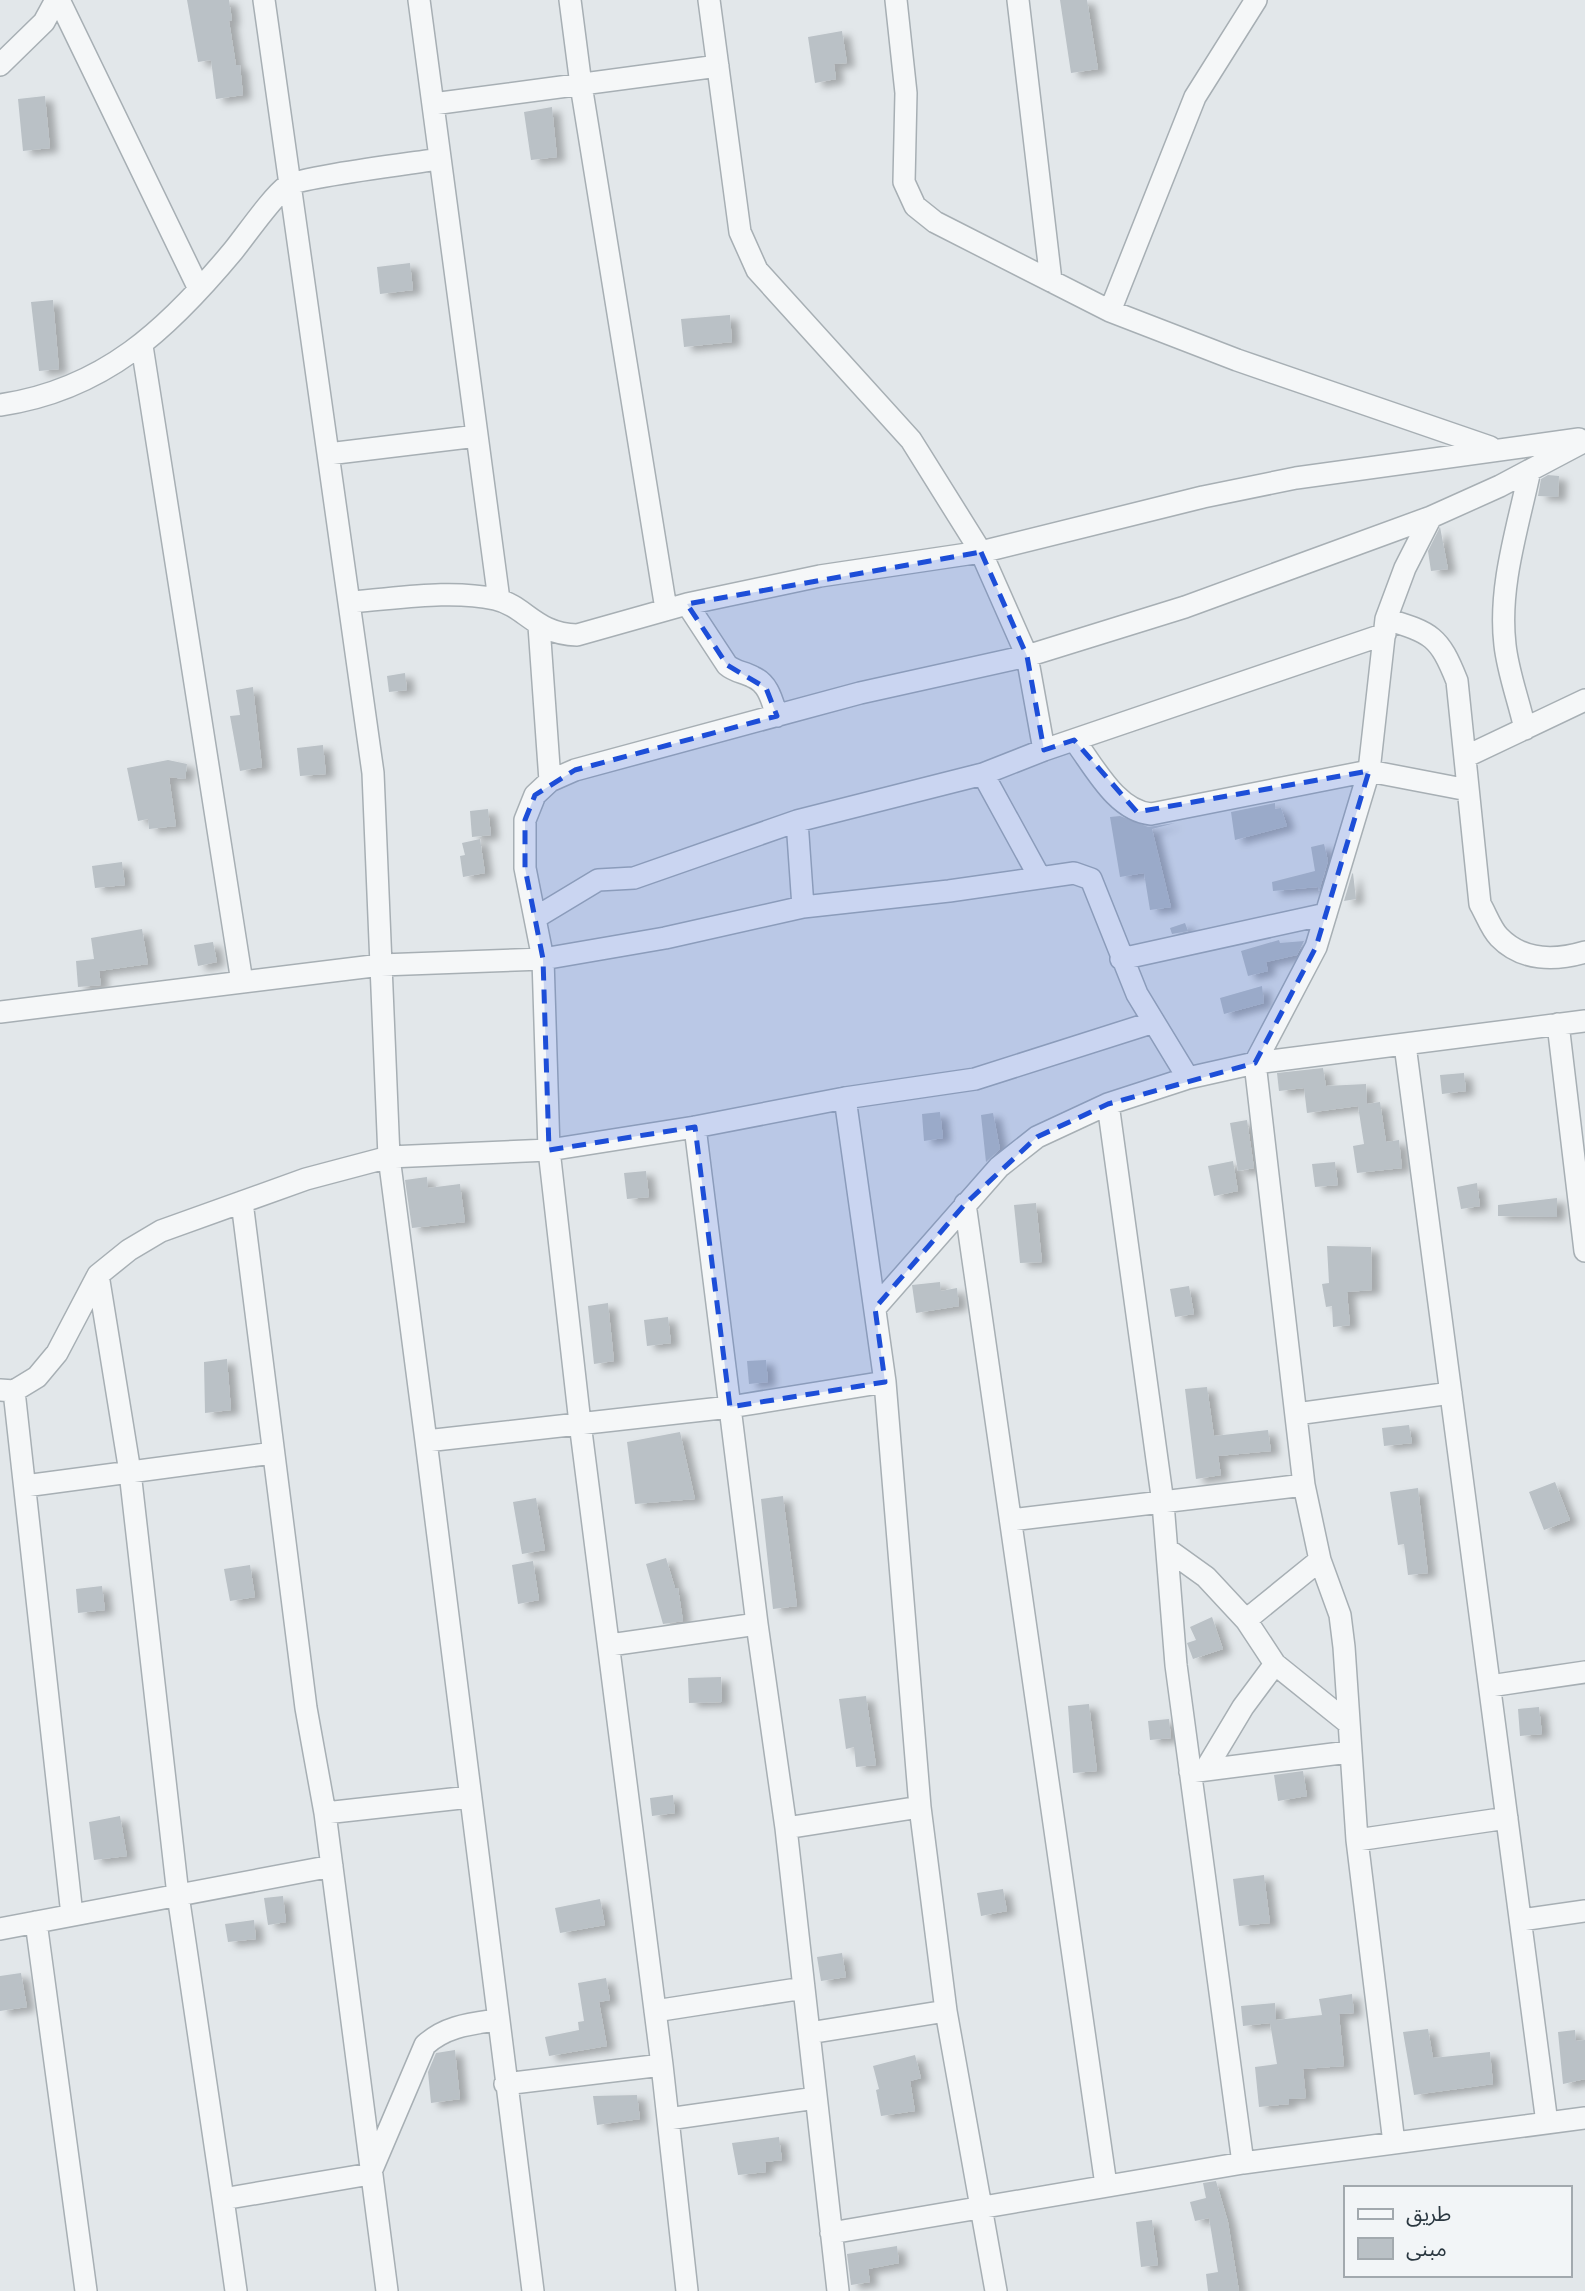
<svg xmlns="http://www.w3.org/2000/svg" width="1585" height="2291" font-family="'Fira Sans Condensed','Noto Sans Arabic',sans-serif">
  <defs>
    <filter id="shadow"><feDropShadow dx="8" dy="4.5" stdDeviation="3.5" flood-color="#0004"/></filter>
  </defs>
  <rect width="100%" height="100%" fill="#e2e7ea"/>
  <path fill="#bac1c6" filter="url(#shadow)" d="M 187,0 L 229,0 L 232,20 L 229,21 L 236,65 L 240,65 L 243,95 L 216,99 L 211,60 L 198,62 Z
    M 1060,0 L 1087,0 L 1098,69 L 1071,73 Z
    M 842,31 L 847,63 L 834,64 L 836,79 L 815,83 L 808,37 Z
    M 45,96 L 50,148 L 23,151 L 18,99 Z
    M 552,107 L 557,157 L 531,160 L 524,112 Z
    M 410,263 L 413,290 L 380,294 L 377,267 Z
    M 53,300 L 59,369 L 39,371 L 31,302 Z
    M 730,315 L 732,342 L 684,347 L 681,319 Z
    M 1548,475 L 1559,476 L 1558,497 L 1538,496 L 1541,479 Z
    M 1440,527 L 1448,569 L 1431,571 L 1428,551 Z
    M 405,673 L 407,690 L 389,692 L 387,676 Z
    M 253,687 L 262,767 L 240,771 L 230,716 L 240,715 L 236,690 Z
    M 323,745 L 326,774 L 300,776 L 297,748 Z
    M 168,760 L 187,764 L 185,779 L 169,777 L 176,826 L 149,829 L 148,819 L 138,821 L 127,768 Z
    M 1275,803 L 1275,809 L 1281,808 L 1287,826 L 1235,840 L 1231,812 Z
    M 488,809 L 491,835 L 472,837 L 470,811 Z
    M 1120,816 L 1148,827 L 1175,823 L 1152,829 L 1171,907 L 1150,910 L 1144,873 L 1120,877 L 1110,817 Z
    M 480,839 L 485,873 L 463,877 L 460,856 L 465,855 L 462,843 Z
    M 1324,844 L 1328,861 L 1319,891 L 1318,887 L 1273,891 L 1272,882 L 1315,871 L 1311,847 Z
    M 122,862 L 125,885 L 95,888 L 92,866 Z
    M 1353,873 L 1356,899 L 1344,901 L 1352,874 Z
    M 1185,923 L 1188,931 L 1172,934 L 1170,928 Z
    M 142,929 L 148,964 L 99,971 L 101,985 L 78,987 L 76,961 L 94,959 L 91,938 Z
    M 1279,940 L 1280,943 L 1304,941 L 1297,955 L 1266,962 L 1268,971 L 1248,976 L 1241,951 Z
    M 213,942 L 217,962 L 198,966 L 194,945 Z
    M 1262,986 L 1264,1003 L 1224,1014 L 1220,998 Z
    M 1323,1068 L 1326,1086 L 1366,1084 L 1367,1104 L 1380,1102 L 1386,1142 L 1399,1140 L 1402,1168 L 1357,1173 L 1353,1146 L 1364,1144 L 1358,1106 L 1307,1113 L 1304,1088 L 1279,1091 L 1277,1073 Z
    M 1464,1073 L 1466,1091 L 1442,1094 L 1440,1075 Z
    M 940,1112 L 943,1138 L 924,1141 L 922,1114 Z
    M 993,1113 L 1000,1149 L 986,1162 L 981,1115 Z
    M 1247,1120 L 1254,1168 L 1238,1171 L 1230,1123 Z
    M 1233,1161 L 1238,1191 L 1214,1196 L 1208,1166 Z
    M 1335,1162 L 1338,1185 L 1315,1187 L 1312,1164 Z
    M 646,1171 L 649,1197 L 627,1199 L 624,1173 Z
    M 427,1177 L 428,1188 L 460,1184 L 465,1222 L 412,1228 L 405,1180 Z
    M 1477,1183 L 1480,1206 L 1461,1209 L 1457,1187 Z
    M 1557,1198 L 1557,1217 L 1498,1216 L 1498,1205 Z
    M 1036,1203 L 1042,1262 L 1020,1263 L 1014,1205 Z
    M 1327,1246 L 1371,1247 L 1372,1290 L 1347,1292 L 1350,1325 L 1333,1327 L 1332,1306 L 1326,1307 L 1322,1284 L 1329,1283 Z
    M 940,1282 L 941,1291 L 957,1288 L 959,1306 L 916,1313 L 912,1285 Z
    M 1189,1286 L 1194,1314 L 1175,1317 L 1170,1289 Z
    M 608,1303 L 614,1361 L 594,1364 L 588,1306 Z
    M 668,1317 L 671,1343 L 647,1346 L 644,1320 Z
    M 227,1359 L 231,1410 L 205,1413 L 204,1362 Z
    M 766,1360 L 768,1382 L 749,1384 L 747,1361 Z
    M 1207,1387 L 1214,1436 L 1268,1430 L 1271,1451 L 1218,1456 L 1221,1475 L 1196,1479 L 1185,1389 Z
    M 1409,1425 L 1412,1443 L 1384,1446 L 1382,1428 Z
    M 680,1432 L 695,1499 L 635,1504 L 627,1442 Z
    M 1555,1482 L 1570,1520 L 1544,1530 L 1529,1492 Z
    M 1418,1488 L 1428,1573 L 1408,1575 L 1404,1544 L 1398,1545 L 1390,1492 Z
    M 783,1496 L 797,1606 L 773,1609 L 761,1499 Z
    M 536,1498 L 545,1550 L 522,1554 L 513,1502 Z
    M 666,1558 L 675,1588 L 678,1588 L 683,1621 L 663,1624 L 646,1564 Z
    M 533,1561 L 539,1600 L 518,1604 L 512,1565 Z
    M 250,1565 L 255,1597 L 230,1601 L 224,1569 Z
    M 102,1586 L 105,1610 L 78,1613 L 76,1589 Z
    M 1212,1617 L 1223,1649 L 1193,1659 L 1187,1643 L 1196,1640 L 1190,1627 Z
    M 721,1677 L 722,1702 L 689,1703 L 688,1678 Z
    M 866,1696 L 876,1765 L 856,1767 L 854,1747 L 846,1749 L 839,1699 Z
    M 1089,1704 L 1097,1771 L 1073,1773 L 1068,1706 Z
    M 1539,1707 L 1542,1734 L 1520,1736 L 1518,1709 Z
    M 1169,1719 L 1171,1738 L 1150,1740 L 1148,1721 Z
    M 1303,1771 L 1307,1796 L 1278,1801 L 1274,1775 Z
    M 673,1795 L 675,1813 L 652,1816 L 650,1798 Z
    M 120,1816 L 127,1856 L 94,1860 L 89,1822 Z
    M 1264,1875 L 1270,1923 L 1239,1926 L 1233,1879 Z
    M 1003,1889 L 1007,1911 L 981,1916 L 977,1893 Z
    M 283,1896 L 286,1922 L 268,1925 L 264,1898 Z
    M 600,1899 L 605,1925 L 560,1933 L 555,1908 Z
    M 254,1920 L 256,1939 L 228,1942 L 225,1924 Z
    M 842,1953 L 846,1977 L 821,1981 L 817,1957 Z
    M 21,1973 L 27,2007 L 0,2011 L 0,1976 Z
    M 606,1978 L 610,2000 L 599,2002 L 607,2046 L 549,2056 L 545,2037 L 579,2030 L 578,2022 L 584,2021 L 578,1983 Z
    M 1352,1994 L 1354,2013 L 1339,2014 L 1344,2066 L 1303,2069 L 1306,2098 L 1289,2099 L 1289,2104 L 1259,2107 L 1255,2067 L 1277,2064 L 1270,2023 L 1243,2026 L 1241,2006 L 1275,2003 L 1276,2020 L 1322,2015 L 1319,1999 Z
    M 1428,2029 L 1433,2058 L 1490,2052 L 1493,2084 L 1414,2095 L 1403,2032 Z
    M 1575,2030 L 1576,2041 L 1585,2040 L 1585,2079 L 1563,2084 L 1558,2032 Z
    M 455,2050 L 460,2099 L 431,2103 L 428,2072 L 436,2053 Z
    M 915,2055 L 921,2078 L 910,2081 L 915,2111 L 881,2116 L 876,2090 L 879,2089 L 873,2066 Z
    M 637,2095 L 640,2119 L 597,2125 L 593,2096 Z
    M 779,2137 L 782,2160 L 765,2162 L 766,2172 L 738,2175 L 732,2143 Z
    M 1216,2181 L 1228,2222 L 1239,2291 L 1208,2291 L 1206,2274 L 1218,2272 L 1209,2218 L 1195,2221 L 1190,2202 L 1206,2198 L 1203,2183 Z
    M 1152,2220 L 1158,2265 L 1141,2267 L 1136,2222 Z
    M 897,2246 L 899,2263 L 868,2269 L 870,2282 L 851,2285 L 847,2254 Z"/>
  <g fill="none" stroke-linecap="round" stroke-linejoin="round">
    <defs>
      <path id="street" d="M 59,0 L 199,289
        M 264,0 L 373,773 L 389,1157 L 426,1441 L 730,1407 L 885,1382
        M 419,0 L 499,600
        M 570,0 L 581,85 L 666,609
        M 709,0 L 740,232 L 757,270 L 911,440 L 981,552 L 1027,656 L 1044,750
        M 896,0 L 906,93 L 904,182 L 915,206 L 935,222 L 1110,311 L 1237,360 L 1490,447
        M 1018,0 L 1051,281
        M 0,65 L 44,22 L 56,0
        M 433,104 L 718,66
        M 1110,311 L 1195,97 L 1256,0
        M 142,346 L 242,982
        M 0,405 C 104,390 168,329 233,251 C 246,235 272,197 287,186 C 299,177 415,163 439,159
        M 328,454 L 477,436
        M 349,602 C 396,599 449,589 495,599 C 526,606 535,634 577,635 L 687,604 L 820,576 L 981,552 L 1203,497 L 1296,478 L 1579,439
        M 687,604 L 727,665 C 735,672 744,672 753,677 C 769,684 772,701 777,716
        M 1386,619 C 1432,633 1439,636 1457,681 L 1480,904 C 1486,914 1491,929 1499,937 C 1522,961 1555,961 1585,952
        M 539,626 L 550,781
        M 1525,729 C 1519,701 1508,673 1505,645 C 1498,587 1518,527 1530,470
        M 1074,740 C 1094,766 1116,811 1151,814 L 1369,771 L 1468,790
        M 1465,757 L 1585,700
        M 983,774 L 1040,878
        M 797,821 L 803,907
        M 535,918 L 598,880 L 634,878 L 797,821 L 983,774 L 1044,750 L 1385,634
        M 1121,959 L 1326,914
        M 0,1012 L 381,965 L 543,959 L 665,938 L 803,907 L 949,891 L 1074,873 L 1091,879 L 1137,994 L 1188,1078
        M 1558,1024 L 1585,1251
        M 1405,1045 L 1547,2123
        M 845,1098 L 885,1382 L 920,1807 L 946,2011 L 996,2291
        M 1108,1104 L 1163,1503 L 1176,1665 L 1243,2163
        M 695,1127 L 757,1624 L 786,1828 L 838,2291
        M 242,1202 L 306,1708 L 325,1813 L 387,2291
        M 965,1204 L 1106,2185
        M 98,1275 L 130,1472 L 178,1895 L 223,2199
        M 875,1308 L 999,1167 L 1037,1137 L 1108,1104 L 1188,1078 L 1255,1063 L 1585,1021
        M 0,1390 L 14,1391 L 37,1377 L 57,1353 L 98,1275 L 129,1250 L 161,1231 L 306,1179 L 389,1157 L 549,1150 L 695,1127 L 845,1098 L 975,1079 L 1154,1022
        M 14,1391 L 72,1915
        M 1296,1414 L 1451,1393
        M 426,1441 L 533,2291
        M 25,1486 L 273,1453
        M 1011,1520 L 1304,1485
        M 1167,1549 L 1206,1577 L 1246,1620 L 1275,1664 L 1347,1722
        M 1246,1620 L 1320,1560
        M 610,1645 L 757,1624
        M 1490,1686 L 1585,1672
        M 1207,1767 L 1243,1707 L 1275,1664
        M 1190,1772 L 1349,1752
        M 325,1813 L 470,1797
        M 786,1828 L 920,1807
        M 1357,1840 L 1507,1818
        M 1521,1920 L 1585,1911
        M 36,1922 L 86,2291
        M 0,1929 L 332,1866
        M 655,2011 L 804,1988
        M 809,2033 L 946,2011
        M 505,2084 L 662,2065
        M 668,2119 L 816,2098
        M 1394,2143 L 1357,1840 L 1344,1647 L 1340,1615 L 1320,1560 L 1304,1485 L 1255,1063 L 1316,947 L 1369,771 L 1386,619 L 1405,568 L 1431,517
        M 831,2233 L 1243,2163 L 1585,2118
        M 236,2291 L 223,2199 L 370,2174 L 425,2045 C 446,2026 470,2024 497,2020
        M 687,2291 L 662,2065 L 580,1423 L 549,1150 L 543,959 L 525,868 L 525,820 L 535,795 L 550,781 L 575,770 L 860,693 L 1027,656 L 1185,607 L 1431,517 L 1500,486 L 1585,441"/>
    </defs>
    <use href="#street" stroke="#a7afb4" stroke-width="24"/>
    <use href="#street" stroke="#f5f7f8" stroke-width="21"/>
  </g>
  <path fill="#1d4ed8" fill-opacity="0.2" stroke="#1d4ed8" stroke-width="5" stroke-dasharray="14 9" stroke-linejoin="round" d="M 981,552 L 1027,656 L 1044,750 L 1074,740 L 1137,812 L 1369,771 L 1316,947 L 1255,1063 L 1108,1104 L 1037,1137 L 965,1204 L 875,1308 L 885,1382 L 730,1407 L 695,1127 L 549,1150 L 543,959 L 525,868 L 525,820 L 535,795 L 575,770 L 777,716 L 766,688 L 727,665 L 687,604 Z"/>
  <rect x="1344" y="2186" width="228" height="91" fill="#f2f5f7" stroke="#a2a9ae" stroke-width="2"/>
  <rect x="1358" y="2209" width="35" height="10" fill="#f5f7f8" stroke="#a2a9ae" stroke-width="2"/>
  <text x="1406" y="2221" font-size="21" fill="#2b3841">طريق</text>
  <rect x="1358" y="2238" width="35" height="21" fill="#bac1c6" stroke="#a2a9ae" stroke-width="2"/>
  <text x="1406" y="2256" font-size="21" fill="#2b3841">مبنى</text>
</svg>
